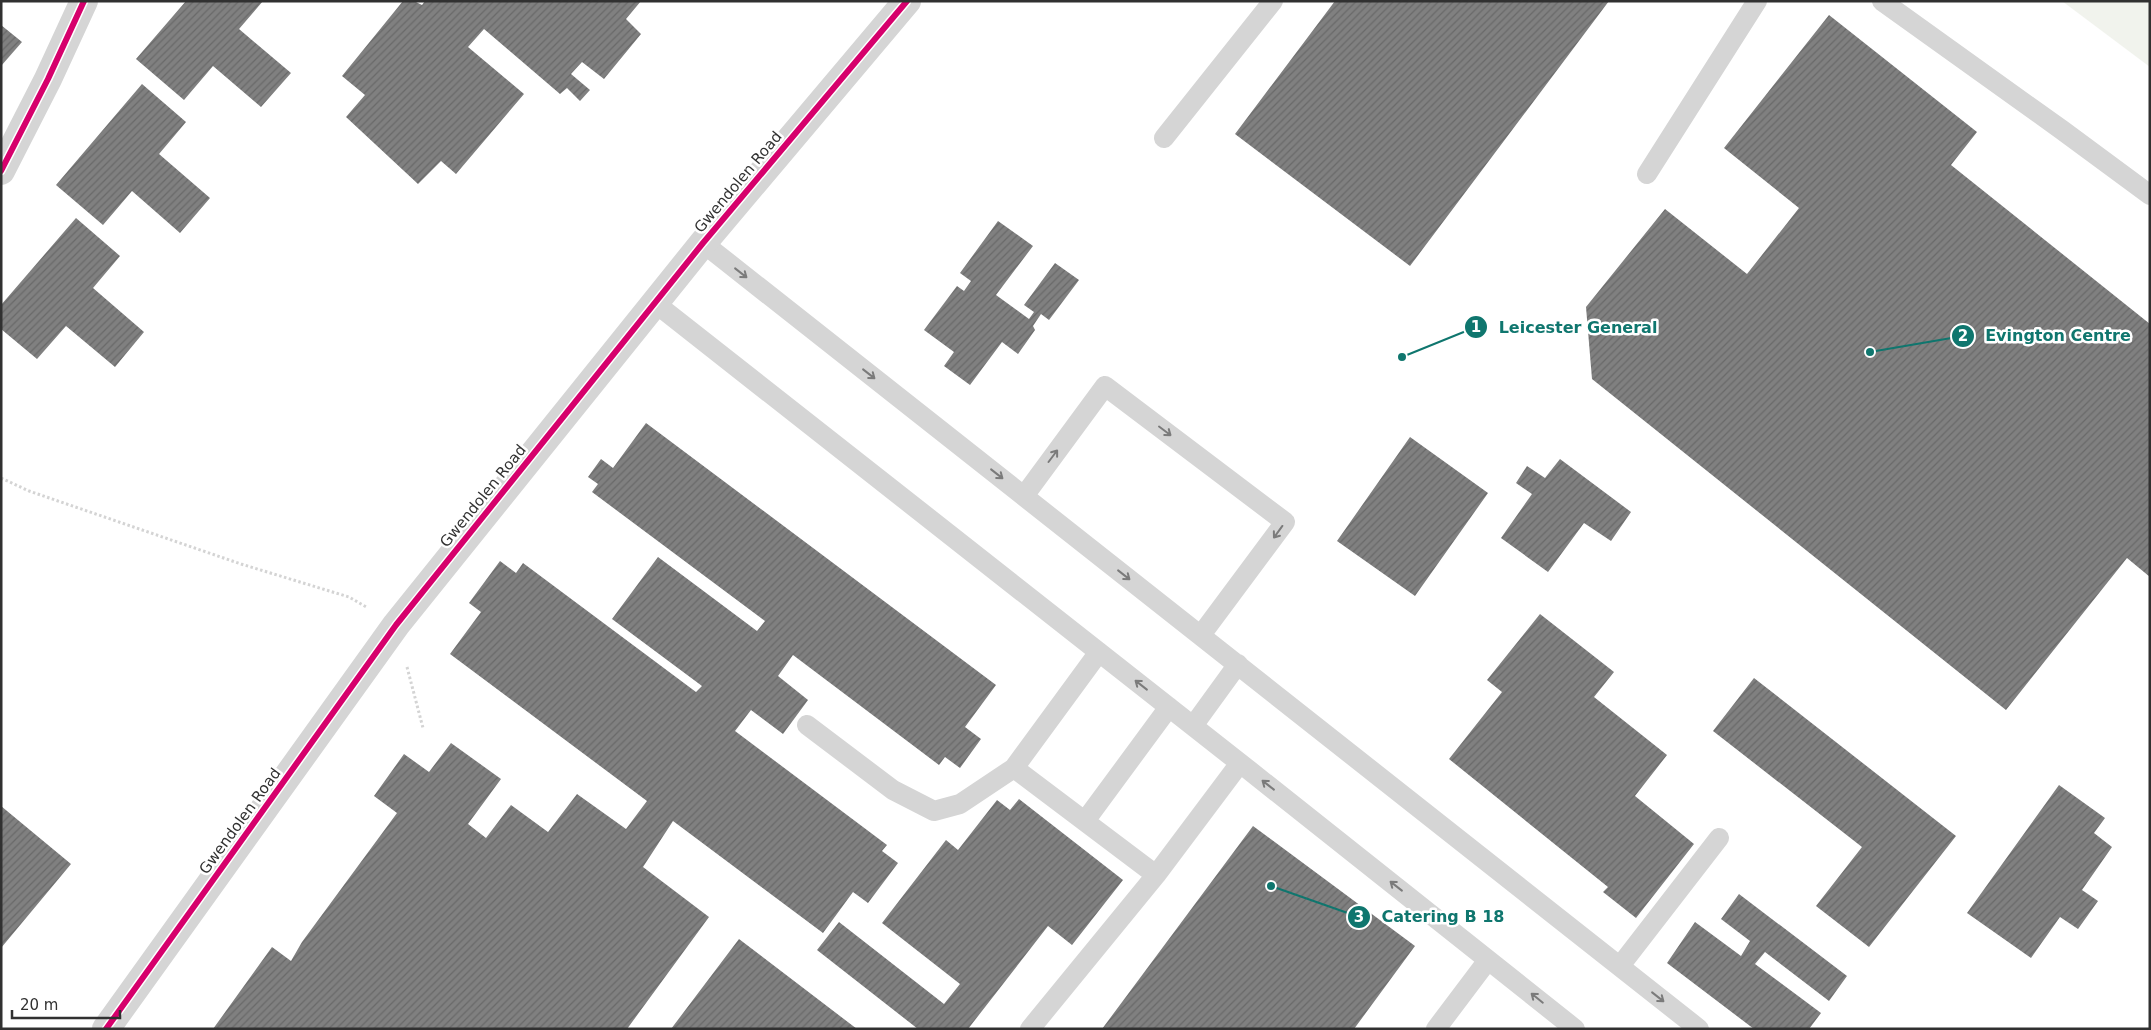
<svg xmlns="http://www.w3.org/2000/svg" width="2151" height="1030" font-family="'DejaVu Sans',sans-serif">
  <defs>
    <pattern id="building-hatch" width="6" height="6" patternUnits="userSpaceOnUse" patternTransform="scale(1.25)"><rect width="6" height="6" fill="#808080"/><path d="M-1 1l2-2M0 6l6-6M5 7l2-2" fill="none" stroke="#696969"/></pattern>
  </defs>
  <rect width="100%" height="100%" fill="#fff"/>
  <path fill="#f1f3ed" d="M 2063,1 L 2150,1 L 2150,67 L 2062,1 Z"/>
  <path fill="url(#building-hatch)" d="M 186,1 L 263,1 L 239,29 L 291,73 L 261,107 L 213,66 L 184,100 L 136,59 Z
    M 403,1 L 414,1 L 422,5 L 425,1 L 641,1 L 626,19 L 641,34 L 604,79 L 582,62 L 571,74 L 590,90 L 580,101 L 567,88 L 560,94 L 484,29 L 468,47 L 524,94 L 456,174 L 441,161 L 418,184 L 346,117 L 365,95 L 342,76 Z
    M 1335,1 L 1609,1 L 1410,266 L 1235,134 Z
    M 1829,15 L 1977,132 L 1951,165 L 2150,324 L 2150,577 L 2127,558 L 2006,710 L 1592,379 L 1586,307 L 1665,209 L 1747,274 L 1799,208 L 1724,148 Z
    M 1,25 L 22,42 L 1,66 Z
    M 142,84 L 186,122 L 159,154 L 210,198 L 180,233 L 132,191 L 103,225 L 56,185 Z
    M 76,218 L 120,256 L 93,288 L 144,332 L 115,367 L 66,326 L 37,359 L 1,329 L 1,305 Z
    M 998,221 L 1033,246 L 996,295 L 1029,319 L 1034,312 L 1024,305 L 1055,263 L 1079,280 L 1049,320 L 1041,314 L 1033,326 L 1035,330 L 1018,354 L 1002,342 L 970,385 L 944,366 L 954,352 L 924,330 L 957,286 L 964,291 L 971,281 L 960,273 Z
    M 646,423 L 996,685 L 965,727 L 981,739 L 960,768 L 945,757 L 939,765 L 793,655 L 778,676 L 808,700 L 783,734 L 751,710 L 735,731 L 887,845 L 882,851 L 898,863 L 868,903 L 853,892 L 823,933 L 673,821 L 643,867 L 709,917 L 627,1029 L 213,1029 L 272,947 L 291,961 L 302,942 L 397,813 L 374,796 L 404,754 L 429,772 L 451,743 L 501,779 L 468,824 L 486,838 L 511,805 L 548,832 L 577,794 L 626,829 L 647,801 L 450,654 L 481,612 L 469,603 L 500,561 L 516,573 L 523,563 L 696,692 L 702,686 L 612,619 L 658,557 L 757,631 L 765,621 L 592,492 L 598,484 L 588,477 L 601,459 L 613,468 Z
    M 1410,437 L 1488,493 L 1415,596 L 1337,541 Z
    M 1560,459 L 1631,512 L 1611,541 L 1584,523 L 1548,572 L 1501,538 L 1532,494 L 1516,483 L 1527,466 L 1545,478 Z
    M 1540,614 L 1614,672 L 1594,697 L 1667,755 L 1635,796 L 1694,844 L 1636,918 L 1603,892 L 1608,887 L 1449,759 L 1502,692 L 1487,680 Z
    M 1754,678 L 1956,836 L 1869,947 L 1816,906 L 1862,847 L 1713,731 Z
    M 2059,785 L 2105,818 L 2094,833 L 2112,847 L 2082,890 L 2098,901 L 2078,929 L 2060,917 L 2031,958 L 1967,913 Z
    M 1019,799 L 1123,880 L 1072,945 L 1048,926 L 968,1029 L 918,1029 L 817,950 L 839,922 L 944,1004 L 960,984 L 882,923 L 946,840 L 958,850 L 997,800 L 1010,810 Z
    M 1,806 L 71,864 L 1,948 Z
    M 1253,826 L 1415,946 L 1354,1029 L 1102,1029 Z
    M 1739,894 L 1847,976 L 1829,1001 L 1765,952 L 1755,964 L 1821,1013 L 1809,1029 L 1754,1029 L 1667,963 L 1695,922 L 1741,956 L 1750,941 L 1721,919 Z
    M 739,939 L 857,1029 L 671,1029 Z"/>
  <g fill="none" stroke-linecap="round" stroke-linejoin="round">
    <path stroke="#d4d4d4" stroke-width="3" stroke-dasharray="2.5 2.5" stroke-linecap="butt" d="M 1,478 L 29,491 L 241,564 L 349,597 L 368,608
      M 407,667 L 423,728"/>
    <path stroke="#d5d5d5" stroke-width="20" d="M 1882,1 L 2062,130 L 2150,195
      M 1164,138 L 1273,1
      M 1647,174 L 1757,1
      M 703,243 L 1699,1029
      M 655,303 L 1240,763 L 1575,1029
      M 1024,496 L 1105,386 L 1285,522 L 1201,635
      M 1099,652 L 1014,768 L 1156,875 L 1240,763
      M 807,725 L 893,790 L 934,811 L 960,804 L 1014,768
      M 1193,726 L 1238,664
      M 1085,821 L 1169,707
      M 1620,966 L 1719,838
      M 1030,1029 L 1156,875
      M 1436,1029 L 1488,960"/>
    <path stroke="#d5d5d5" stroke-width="28" d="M 1,171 L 48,79 L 84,1
      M 106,1029 L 396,625 L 703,243 L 907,1"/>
    <defs>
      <path id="cycleway" d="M 1,171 L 48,79 L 84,1
        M 106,1029 L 396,625 L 703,243 L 907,1"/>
    </defs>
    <use href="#cycleway" stroke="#fff" stroke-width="9"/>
    <use href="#cycleway" stroke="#d6006c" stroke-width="6"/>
  </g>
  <defs><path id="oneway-shaft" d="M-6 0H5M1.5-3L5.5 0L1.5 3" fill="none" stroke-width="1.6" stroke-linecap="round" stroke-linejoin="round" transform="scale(1.25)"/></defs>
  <g stroke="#7b7b7b">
    <use href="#oneway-shaft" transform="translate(741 273) rotate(38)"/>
    <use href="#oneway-shaft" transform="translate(869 374) rotate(38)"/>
    <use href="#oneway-shaft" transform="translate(1165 431) rotate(37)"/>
    <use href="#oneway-shaft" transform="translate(1053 456) rotate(-53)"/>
    <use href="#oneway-shaft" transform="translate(997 474) rotate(38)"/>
    <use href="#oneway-shaft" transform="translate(1278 532) rotate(126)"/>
    <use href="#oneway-shaft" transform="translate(1124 575) rotate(38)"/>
    <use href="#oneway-shaft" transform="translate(1141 685) rotate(-142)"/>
    <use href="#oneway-shaft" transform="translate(1268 785) rotate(-142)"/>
    <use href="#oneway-shaft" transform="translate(1396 886) rotate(-142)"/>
    <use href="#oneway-shaft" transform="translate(1658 997) rotate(38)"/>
    <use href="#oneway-shaft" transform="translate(1537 998) rotate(-141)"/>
  </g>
  <g text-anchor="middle" stroke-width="5" stroke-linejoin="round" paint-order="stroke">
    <g font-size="15" fill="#313131" stroke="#fff">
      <text transform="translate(738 182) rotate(-50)" y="5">Gwendolen Road</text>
      <text transform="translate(483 496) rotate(-51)" y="5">Gwendolen Road</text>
      <text transform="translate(240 821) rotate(-54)" y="5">Gwendolen Road</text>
    </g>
  </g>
  <path fill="none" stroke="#0f766e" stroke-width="2" d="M1402 357L1476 327M1870 352L1963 336M1271 886L1359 917"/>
  <g fill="#0f766e" stroke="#fff" stroke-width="2">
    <circle cx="1402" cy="357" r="5"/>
    <circle cx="1870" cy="352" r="5"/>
    <circle cx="1271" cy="886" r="5"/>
    <circle cx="1476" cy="327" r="12"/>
    <circle cx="1963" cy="336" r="12"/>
    <circle cx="1359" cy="917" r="12"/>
  </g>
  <g font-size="15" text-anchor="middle" font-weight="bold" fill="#fff">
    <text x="1476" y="332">1</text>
    <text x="1963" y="341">2</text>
    <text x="1359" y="922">3</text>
  </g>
  <g font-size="16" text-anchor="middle" font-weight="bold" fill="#0f766e" stroke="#fff" stroke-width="5" stroke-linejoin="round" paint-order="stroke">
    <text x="1578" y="333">Leicester General</text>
    <text x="2058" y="341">Evington Centre</text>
    <text x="1443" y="922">Catering B 18</text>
  </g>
  <rect width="2151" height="1030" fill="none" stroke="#313131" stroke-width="5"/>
  <path d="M12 1010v8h108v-8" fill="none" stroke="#313131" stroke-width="2.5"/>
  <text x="20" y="1010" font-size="15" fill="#313131" stroke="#ffffff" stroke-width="4" paint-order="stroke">20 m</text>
</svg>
